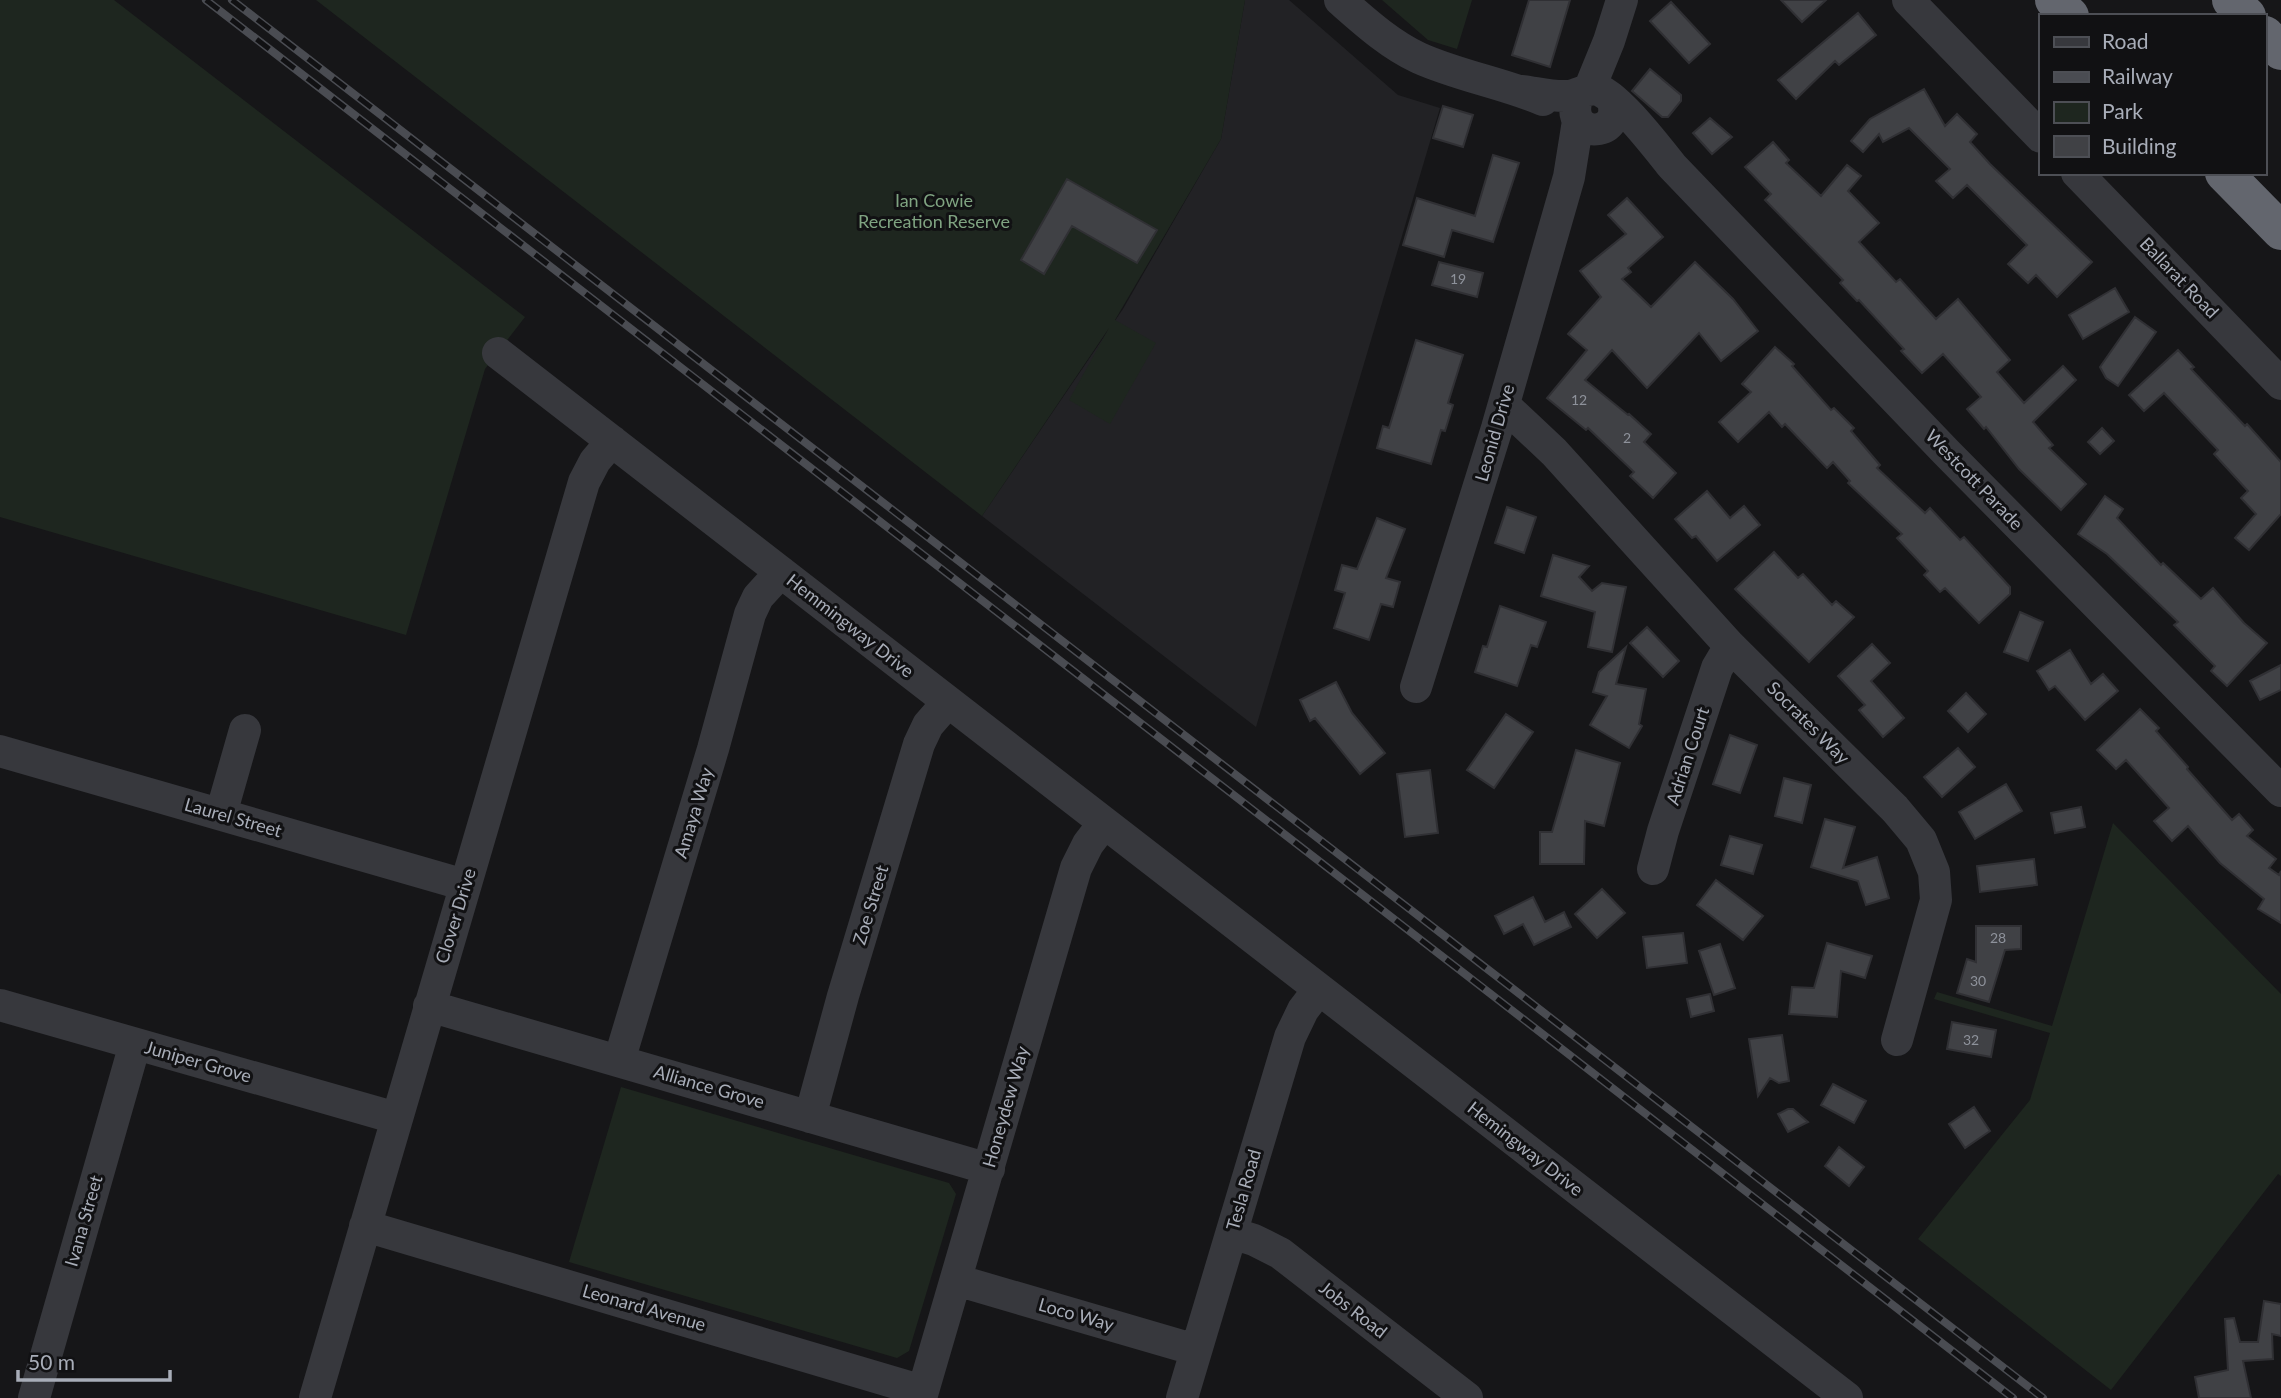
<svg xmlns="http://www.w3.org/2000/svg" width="2281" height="1398" font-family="Lato,sans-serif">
  <rect width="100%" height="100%" fill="#161618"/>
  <path fill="#222225" d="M 1245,0 L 1289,0 L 1398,95 L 1440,108 L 1256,727 L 982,516 L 1123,309 L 1221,139 Z"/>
  <path fill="#1e261f" d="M 0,0 L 114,0 L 525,317 L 485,369 L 406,635 L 0,517 Z
    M 316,0 L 1245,0 L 1221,139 L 1115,320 L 1156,343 L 1110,424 L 1069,400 L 1109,328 L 982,516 Z
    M 1382,0 L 1472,0 L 1457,49 L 1428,40 Z
    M 2113,823 L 2281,994 L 2281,1176 L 2278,1174 L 2111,1390 L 1918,1239 L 2030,1100 L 2050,1033 L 1934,999 L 1937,992 L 2052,1026 Z
    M 621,1087 L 949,1183 L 956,1194 L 909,1351 L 897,1358 L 569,1262 Z"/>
  <path fill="#404145" stroke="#303034" stroke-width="2" d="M 1529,0 L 1570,0 L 1550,67 L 1512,55 Z
    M 1781,0 L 1826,0 L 1802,22 Z
    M 1671,2 L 1710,44 L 1689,63 L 1650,21 Z
    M 1858,13 L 1876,35 L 1839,65 L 1835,61 L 1796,99 L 1778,80 Z
    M 1650,69 L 1681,95 L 1681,101 L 1668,117 L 1662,117 L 1632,91 Z
    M 1924,89 L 1945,126 L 1957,114 L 1977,134 L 1970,142 L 1990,164 L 2092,262 L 2057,297 L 2036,275 L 2028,283 L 2008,264 L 2027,245 L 1967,185 L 1953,198 L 1936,181 L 1950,169 L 1909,128 L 1883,142 L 1879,134 L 1863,152 L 1851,141 L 1870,119 Z
    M 1443,106 L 1473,115 L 1463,147 L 1433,138 Z
    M 1710,118 L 1732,137 L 1712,154 L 1693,133 Z
    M 1773,142 L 1789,160 L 1786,163 L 1821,196 L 1847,165 L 1861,176 L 1848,191 L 1879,223 L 1859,242 L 1896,282 L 1900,279 L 1936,319 L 1958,299 L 2010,360 L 1997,372 L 2024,403 L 2063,366 L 2076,380 L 2033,422 L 2053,445 L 2049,448 L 2086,484 L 2061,510 L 2019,469 L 1986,427 L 1984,429 L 1967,409 L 1981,397 L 1943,354 L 1922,373 L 1901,351 L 1904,349 L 1859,300 L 1857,301 L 1840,283 L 1843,280 L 1765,200 L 1771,194 L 1745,167 Z
    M 1493,155 L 1519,163 L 1493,242 L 1452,230 L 1444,257 L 1403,245 L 1417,198 L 1475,216 Z
    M 1067,179 L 1157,230 L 1137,263 L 1072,226 L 1044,274 L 1021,260 Z
    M 1627,198 L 1663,237 L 1628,268 L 1631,272 L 1622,279 L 1651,307 L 1695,262 L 1733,299 L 1758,331 L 1721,361 L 1699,333 L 1647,388 L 1612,350 L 1585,380 L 1628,415 L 1629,414 L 1651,434 L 1644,442 L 1676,473 L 1653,498 L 1630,476 L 1634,472 L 1588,428 L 1586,430 L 1547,398 L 1587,350 L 1568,334 L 1601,297 L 1580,271 L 1626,234 L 1608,215 Z
    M 1439,262 L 1483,273 L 1477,297 L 1432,285 Z
    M 2115,288 L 2129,312 L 2083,339 L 2069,315 Z
    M 2135,317 L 2156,332 L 2118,386 L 2106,378 L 2100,367 Z
    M 1416,340 L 1463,355 L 1448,403 L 1453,405 L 1445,431 L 1441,430 L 1431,464 L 1377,448 L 1383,426 L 1389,428 Z
    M 1775,347 L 1794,364 L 1792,366 L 1831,410 L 1834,408 L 1854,428 L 1851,431 L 1880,465 L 1877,468 L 1925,513 L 1930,508 L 1960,540 L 1964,537 L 2010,587 L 2010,594 L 1979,623 L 1945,588 L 1940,592 L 1924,575 L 1928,571 L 1897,538 L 1902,534 L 1848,483 L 1850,481 L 1833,462 L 1827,468 L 1785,424 L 1782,427 L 1769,412 L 1738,442 L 1719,422 L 1751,392 L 1742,384 Z
    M 2178,350 L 2194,367 L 2191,369 L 2245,426 L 2247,424 L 2281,462 L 2281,514 L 2249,550 L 2235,538 L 2256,514 L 2241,498 L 2248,491 L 2214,454 L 2218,450 L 2164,393 L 2144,411 L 2129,395 Z
    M 2102,428 L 2114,441 L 2100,454 L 2088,442 Z
    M 1707,491 L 1730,518 L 1744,506 L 1760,525 L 1717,561 L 1696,536 L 1692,538 L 1675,519 Z
    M 2105,496 L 2123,509 L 2117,518 L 2161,565 L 2163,563 L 2201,599 L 2213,588 L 2244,623 L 2267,643 L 2227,686 L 2211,671 L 2215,666 L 2174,625 L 2178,622 L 2107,554 L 2078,534 Z
    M 1507,507 L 1536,517 L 1524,553 L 1495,543 Z
    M 1377,518 L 1405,529 L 1386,578 L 1400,582 L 1393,607 L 1381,604 L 1369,640 L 1334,628 L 1345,593 L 1335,590 L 1342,565 L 1357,569 Z
    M 1774,552 L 1798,578 L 1803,574 L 1832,605 L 1836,601 L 1854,617 L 1809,662 L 1735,589 Z
    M 1553,555 L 1589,566 L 1579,577 L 1592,591 L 1602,583 L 1626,587 L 1612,652 L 1588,647 L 1595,612 L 1541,596 Z
    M 1500,606 L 1546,622 L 1537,647 L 1531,645 L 1517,686 L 1475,672 L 1483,646 L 1487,647 Z
    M 2020,612 L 2043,622 L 2028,661 L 2004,652 Z
    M 1647,627 L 1679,661 L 1663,677 L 1630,643 Z
    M 1872,644 L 1890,663 L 1871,681 L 1904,718 L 1883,737 L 1859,710 L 1865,705 L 1838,676 Z
    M 1626,647 L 1616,684 L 1646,689 L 1639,724 L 1642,726 L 1629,748 L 1590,725 L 1607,696 L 1593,692 L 1599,672 Z
    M 2070,650 L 2091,684 L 2103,674 L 2118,691 L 2085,720 L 2055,686 L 2049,690 L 2037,671 Z
    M 2281,665 L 2281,690 L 2260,700 L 2250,681 Z
    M 1336,682 L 1352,713 L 1385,753 L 1360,774 L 1315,718 L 1310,721 L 1300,700 Z
    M 1966,693 L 1986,714 L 1968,732 L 1948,711 Z
    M 2140,709 L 2159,728 L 2156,731 L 2188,767 L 2187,769 L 2232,820 L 2239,814 L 2253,830 L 2247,836 L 2276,859 L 2269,868 L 2279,875 L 2281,871 L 2281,923 L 2258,909 L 2264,899 L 2220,863 L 2188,826 L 2172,841 L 2154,821 L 2169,808 L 2126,760 L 2116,769 L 2097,750 Z
    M 1506,714 L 1533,732 L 1494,788 L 1467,770 Z
    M 1730,735 L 1757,745 L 1740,793 L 1713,784 Z
    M 1958,748 L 1975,767 L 1942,797 L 1924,777 Z
    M 1576,750 L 1620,763 L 1604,826 L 1585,821 L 1584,864 L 1540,864 L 1540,832 L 1552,832 Z
    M 1430,770 L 1438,833 L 1405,837 L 1397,774 Z
    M 1784,778 L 1811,785 L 1802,823 L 1775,816 Z
    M 2006,784 L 2022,811 L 1975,839 L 1959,812 Z
    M 2081,807 L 2085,827 L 2055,833 L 2051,813 Z
    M 1825,819 L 1855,827 L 1843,868 L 1877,857 L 1889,898 L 1866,905 L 1858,881 L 1811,867 Z
    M 1730,836 L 1762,845 L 1753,874 L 1721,865 Z
    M 2034,859 L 2037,885 L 1980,892 L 1977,866 Z
    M 1716,880 L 1763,916 L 1743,940 L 1697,905 Z
    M 1602,889 L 1625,913 L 1597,938 L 1575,914 Z
    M 1533,897 L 1545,922 L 1564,912 L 1571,927 L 1534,945 L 1523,924 L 1504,934 L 1495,916 Z
    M 1976,926 L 2021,926 L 2021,949 L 2005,950 L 1989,1002 L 1957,993 L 1967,959 L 1976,962 Z
    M 1683,933 L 1687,963 L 1647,968 L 1643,937 Z
    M 1827,943 L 1872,956 L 1865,978 L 1841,971 L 1837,1017 L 1789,1014 L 1792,987 L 1814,988 Z
    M 1720,944 L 1735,988 L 1714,995 L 1699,951 Z
    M 1710,994 L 1714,1011 L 1691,1017 L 1687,999 Z
    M 1952,1022 L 1996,1030 L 1991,1057 L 1947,1049 Z
    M 1782,1035 L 1789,1081 L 1779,1083 L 1770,1078 L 1758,1096 L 1749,1039 Z
    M 1833,1084 L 1866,1101 L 1854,1123 L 1821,1105 Z
    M 1974,1107 L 1990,1131 L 1965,1148 L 1949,1124 Z
    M 1788,1109 L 1793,1109 L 1808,1122 L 1788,1132 L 1778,1114 Z
    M 1839,1147 L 1864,1167 L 1849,1186 L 1825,1166 Z
    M 2264,1301 L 2281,1304 L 2281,1336 L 2272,1334 L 2273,1359 L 2243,1361 L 2251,1398 L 2199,1398 L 2195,1377 L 2228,1370 L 2225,1319 L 2234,1318 L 2240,1342 L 2258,1342 Z"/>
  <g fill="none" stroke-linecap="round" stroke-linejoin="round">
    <path stroke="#37383d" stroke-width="32" d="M 1340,0 C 1364,21 1389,44 1419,58 C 1459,76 1503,83 1543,100
      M 1908,0 L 2041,137
      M 1589,90 L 1609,41 L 1622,0
      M 1523,91 C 1538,93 1553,97 1568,96 C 1577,95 1586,89 1594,89 C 1613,89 1659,150 1672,166 L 1946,452 L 2281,791
      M 1576,102 C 1568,141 1626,137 1612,99
      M 2077,173 L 2281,384
      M 498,353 L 1847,1398
      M 1504,405 L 1554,452 L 1730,646 L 1895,809 L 1921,840 L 1934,872 L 1936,900 L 1897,1040
      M 1416,687 L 1497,428 L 1569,177 L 1578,121
      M 0,751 L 465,885
      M 221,814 L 245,730
      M 1653,869 L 1663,831 L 1717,668 L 1730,646
      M 0,1005 L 396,1118
      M 429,1006 L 989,1169
      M 619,1061 L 713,749 L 750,614 L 758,597 L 781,572
      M 810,1117 L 843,996 L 919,744 L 928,725 L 948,702
      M 365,1226 L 923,1391
      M 1232,1233 L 1254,1240 L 1280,1253 L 1467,1398
      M 956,1280 L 1196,1350
      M 34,1398 L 135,1044
      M 315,1398 L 584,482 L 595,461 L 612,441
      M 921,1398 L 1076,868 L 1088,844 L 1104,823
      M 1182,1398 L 1290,1037 L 1303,1010 L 1319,989"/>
    <path stroke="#63666e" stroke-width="38" d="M 2054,0 L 2070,16
      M 2231,0 L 2247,16
      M 2265,35 L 2281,51
      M 2224,173 L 2281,231"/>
    <defs>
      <path id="rail" d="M 206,0 L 2013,1398
        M 232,0 L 2043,1398"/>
    </defs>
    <use href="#rail" stroke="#4a4c52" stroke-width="8"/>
    <use href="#rail" stroke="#111113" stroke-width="5" stroke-dasharray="16" stroke-linecap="butt"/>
  </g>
  <g text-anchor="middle" stroke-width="6" stroke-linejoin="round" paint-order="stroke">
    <g font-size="14" fill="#8e929b">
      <text x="1458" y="284">19</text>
      <text x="1579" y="405">12</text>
      <text x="1627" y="443">2</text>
      <text x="1998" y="943">28</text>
      <text x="1978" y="986">30</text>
      <text x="1971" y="1045">32</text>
    </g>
    <g font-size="18" fill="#7fa381" stroke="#111113">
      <text x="934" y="207">Ian Cowie<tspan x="934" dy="21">Recreation Reserve</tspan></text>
    </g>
    <g font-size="18" fill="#a8adb8" stroke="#111113">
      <text transform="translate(2179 278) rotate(46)" y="6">Ballarat Road</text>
      <text transform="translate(1495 433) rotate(-74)" y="6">Leonid Drive</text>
      <text transform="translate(1974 480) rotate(46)" y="6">Westcott Parade</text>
      <text transform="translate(850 626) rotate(38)" y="6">Hemmingway Drive</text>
      <text transform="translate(1808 723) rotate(45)" y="6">Socrates Way</text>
      <text transform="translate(1688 756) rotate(-72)" y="6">Adrian Court</text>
      <text transform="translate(694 813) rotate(-73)" y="6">Amaya Way</text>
      <text transform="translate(233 818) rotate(16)" y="6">Laurel Street</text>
      <text transform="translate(871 905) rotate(-73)" y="6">Zoe Street</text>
      <text transform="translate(456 916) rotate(-73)" y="6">Clover Drive</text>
      <text transform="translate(198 1062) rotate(16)" y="6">Juniper Grove</text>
      <text transform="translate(709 1087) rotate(16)" y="6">Alliance Grove</text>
      <text transform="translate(1006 1107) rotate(-74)" y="6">Honeydew Way</text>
      <text transform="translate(1525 1149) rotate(38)" y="6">Hemingway Drive</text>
      <text transform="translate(1244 1190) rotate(-74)" y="6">Tesla Road</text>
      <text transform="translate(84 1221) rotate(-74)" y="6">Ivana Street</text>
      <text transform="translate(644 1308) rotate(16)" y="6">Leonard Avenue</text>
      <text transform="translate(1353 1310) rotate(38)" y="6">Jobs Road</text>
      <text transform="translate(1076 1315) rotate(16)" y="6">Loco Way</text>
    </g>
  </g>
  <rect x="2039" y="14" width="228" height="161" fill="#111113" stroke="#4d4f55" stroke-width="2"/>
  <rect x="2054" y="37" width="35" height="10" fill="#37383d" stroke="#4d4f55" stroke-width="2"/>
  <text x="2102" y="49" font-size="21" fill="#a8adb8">Road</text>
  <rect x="2054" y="72" width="35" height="10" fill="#4a4c52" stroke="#4d4f55" stroke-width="2"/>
  <text x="2102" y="84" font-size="21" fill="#a8adb8">Railway</text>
  <rect x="2054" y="102" width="35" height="21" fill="#1e261f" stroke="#4d4f55" stroke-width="2"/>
  <text x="2102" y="119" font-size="21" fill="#a8adb8">Park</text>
  <rect x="2054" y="136" width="35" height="21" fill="#404145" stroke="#4d4f55" stroke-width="2"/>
  <text x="2102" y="154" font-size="21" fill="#a8adb8">Building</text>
  <path d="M18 1370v10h152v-10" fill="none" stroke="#a8adb8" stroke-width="3.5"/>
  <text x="28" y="1370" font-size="21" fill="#a8adb8" stroke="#111113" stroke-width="5" paint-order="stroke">50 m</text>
</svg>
